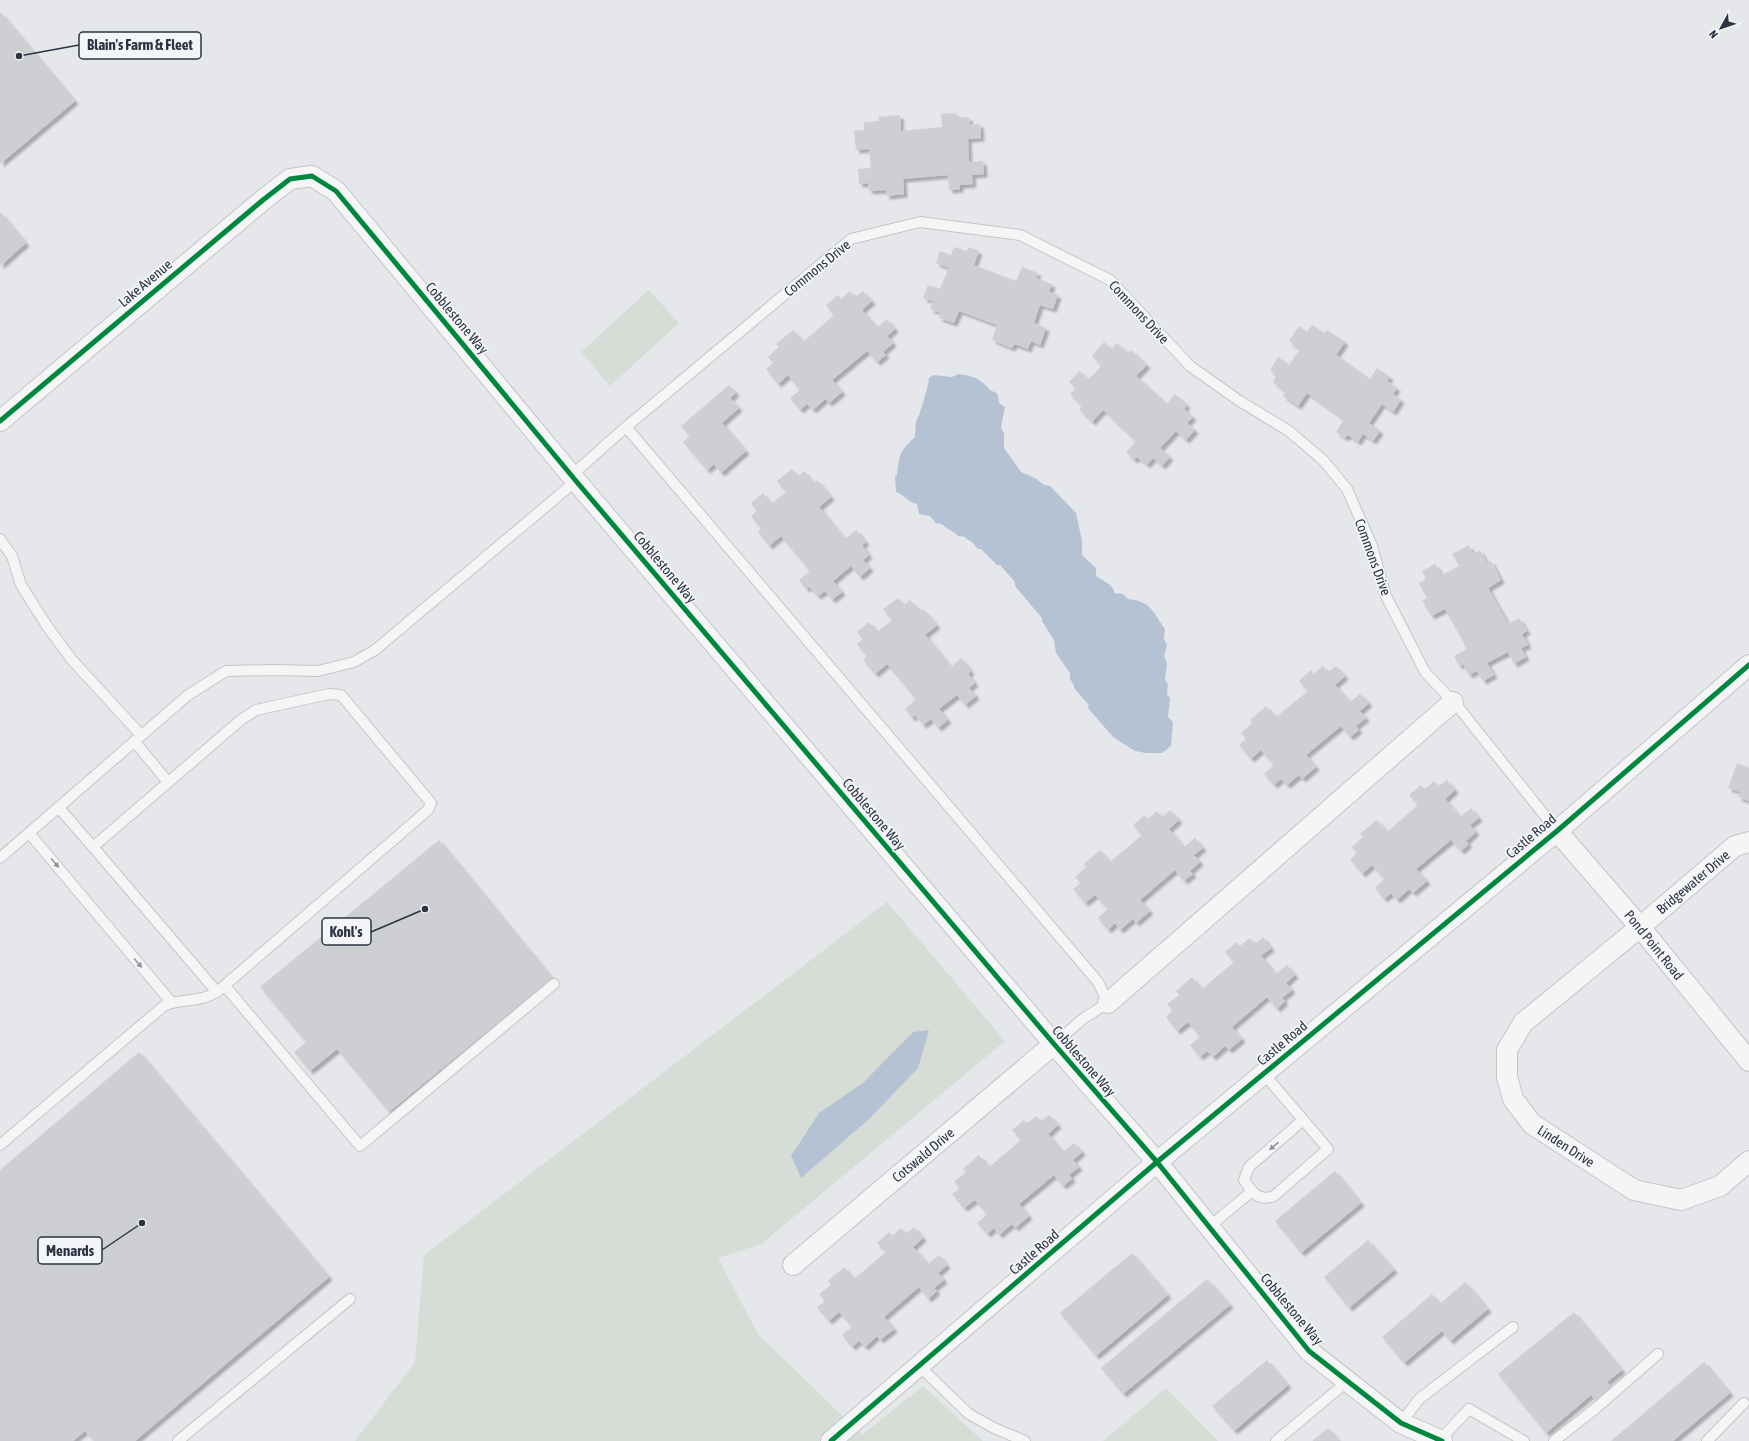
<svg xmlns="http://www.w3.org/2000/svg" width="1749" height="1441" font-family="'Asap Condensed',sans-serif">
  <defs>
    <filter id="shadow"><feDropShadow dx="3.5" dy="3.5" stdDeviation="1" flood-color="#0004"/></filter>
  </defs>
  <rect width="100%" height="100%" fill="#e5e7ea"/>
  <path fill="#d5ddd6" d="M 649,290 L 679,323 L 610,386 L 581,352 Z
    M 887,902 L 1005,1041 L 761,1244 L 718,1258 L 758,1334 L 862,1435 L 923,1386 L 983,1441 L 355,1441 L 415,1362 L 424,1255 Z
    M 1166,1388 L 1218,1441 L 1103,1441 L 1110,1435 Z"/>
  <path fill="#b5c2d3" d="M 958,374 C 974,376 981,379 991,391 L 995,392 L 998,395 L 999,403 L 1005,407 L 1001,427 L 1004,434 L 1004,448 L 1021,472 L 1035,478 L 1044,485 L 1050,486 L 1076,513 L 1082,541 L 1082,555 L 1096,568 L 1096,576 L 1110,585 L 1114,590 L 1114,593 L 1123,594 L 1128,599 C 1151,601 1153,612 1165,629 L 1164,639 L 1167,645 L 1164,656 L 1167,663 L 1165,679 L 1168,685 L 1167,695 L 1170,698 L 1168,717 L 1173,722 L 1171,746 L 1162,753 L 1146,753 L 1135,751 L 1113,737 L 1088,708 L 1089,705 L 1074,688 L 1074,685 L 1070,679 L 1070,673 L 1056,653 L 1054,640 L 1042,621 L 1042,618 L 1015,586 L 1015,582 L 1000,565 L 997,565 L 981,549 L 978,549 L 971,541 L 968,540 L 965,537 L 958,536 C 953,530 947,530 942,524 L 936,523 L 930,516 L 919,514 L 917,504 C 909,503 904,495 896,492 L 895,476 L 897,475 C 899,456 900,450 915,437 L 916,421 C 919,419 929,384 929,378 L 933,375 L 952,377 Z
    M 929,1030 L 918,1068 L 868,1120 L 801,1178 L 791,1156 L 819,1113 L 863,1083 L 913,1032 Z"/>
  <path fill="#cdcfd2" filter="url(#shadow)" d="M 0,12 L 75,101 L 0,164 Z
    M 956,113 L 957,118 L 969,117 L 970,125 L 980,124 L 981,138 L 968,139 L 969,162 L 983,161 L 984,174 L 972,175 L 973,184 L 960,185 L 960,189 L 949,190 L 948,175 L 903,179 L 904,194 L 886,196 L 886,190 L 869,191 L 868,183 L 859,184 L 858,169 L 871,168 L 869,149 L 856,150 L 854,131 L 864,130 L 864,122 L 879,121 L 878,117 L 900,115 L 901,131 L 942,127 L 941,114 Z
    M 0,212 L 26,243 L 0,266 Z
    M 954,247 L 967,251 L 968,247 L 979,251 L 974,265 L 1016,281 L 1022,267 L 1038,273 L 1036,278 L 1052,284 L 1049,292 L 1058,295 L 1053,309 L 1040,305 L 1034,323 L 1046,328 L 1040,345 L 1031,341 L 1028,349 L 1014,344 L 1012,348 L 992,340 L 997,325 L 959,311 L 954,323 L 939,318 L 941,313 L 930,309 L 933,301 L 923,298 L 928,285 L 940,289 L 949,268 L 936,263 L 940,251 L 951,255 Z
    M 850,291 L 855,297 L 863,291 L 872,301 L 862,310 L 877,328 L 887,319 L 895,329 L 887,336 L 893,343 L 883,352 L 886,355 L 877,362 L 867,351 L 832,380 L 842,392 L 829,403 L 825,399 L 813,410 L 807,404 L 800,410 L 790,398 L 800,390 L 788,375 L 778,384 L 766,369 L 773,363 L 768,357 L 779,347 L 776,344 L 793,330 L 803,342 L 834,315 L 826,305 L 838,295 L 841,299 Z
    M 1312,325 L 1324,333 L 1327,330 L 1345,342 L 1336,355 L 1370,379 L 1377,368 L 1390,377 L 1387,381 L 1397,388 L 1393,394 L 1401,400 L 1393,412 L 1382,404 L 1369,423 L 1380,431 L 1373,441 L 1363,434 L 1358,442 L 1348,435 L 1345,438 L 1336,432 L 1344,419 L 1307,393 L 1298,406 L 1283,396 L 1286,392 L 1273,382 L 1277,375 L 1270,370 L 1278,357 L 1289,365 L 1300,349 L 1289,341 L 1299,326 L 1307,332 Z
    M 1104,342 L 1111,349 L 1117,343 L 1128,353 L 1131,350 L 1147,365 L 1136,376 L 1167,404 L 1175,394 L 1187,405 L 1184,409 L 1193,417 L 1187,423 L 1195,430 L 1186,440 L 1176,431 L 1160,448 L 1170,457 L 1162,466 L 1153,458 L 1147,465 L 1137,457 L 1134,460 L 1126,452 L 1136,441 L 1103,410 L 1092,422 L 1079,409 L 1082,406 L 1070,394 L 1076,388 L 1069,382 L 1079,371 L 1089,379 L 1102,365 L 1092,356 Z
    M 729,385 L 736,393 L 730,398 L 739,408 L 722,423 L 746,451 L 721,473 L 714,464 L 707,470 L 683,442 L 690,436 L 681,426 Z
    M 792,469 L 798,477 L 804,471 L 814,483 L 817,480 L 831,497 L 819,507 L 845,539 L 856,530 L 866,542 L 862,545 L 869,555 L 863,560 L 870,568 L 860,577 L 851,566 L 833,581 L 842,592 L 832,600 L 825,591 L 818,596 L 809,587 L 806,589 L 799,580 L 810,571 L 781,536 L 769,546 L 758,532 L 761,529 L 751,516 L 757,511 L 751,503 L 763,493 L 771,504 L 786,492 L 777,481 Z
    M 1469,545 L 1473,554 L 1480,550 L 1487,563 L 1491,561 L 1501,580 L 1488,588 L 1508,624 L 1519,618 L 1527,631 L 1522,634 L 1528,645 L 1521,648 L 1526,657 L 1514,664 L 1508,652 L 1487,663 L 1494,675 L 1483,681 L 1477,671 L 1469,675 L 1463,664 L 1459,666 L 1454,656 L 1467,649 L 1445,609 L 1431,616 L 1422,600 L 1427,598 L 1419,583 L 1426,579 L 1422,571 L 1435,564 L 1442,575 L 1459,566 L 1452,554 Z
    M 898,598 L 904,605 L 910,600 L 920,611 L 923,609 L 937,625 L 925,635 L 951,667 L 961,658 L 971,671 L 968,674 L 975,683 L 969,688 L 976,696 L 965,705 L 957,695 L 939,709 L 948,720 L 938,728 L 931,719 L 923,725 L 915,715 L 912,718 L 905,709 L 916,699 L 887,664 L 875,674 L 863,660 L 867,657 L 857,644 L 863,639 L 857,632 L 869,622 L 877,632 L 892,620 L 883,609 Z
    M 1323,666 L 1328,672 L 1336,666 L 1345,676 L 1335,685 L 1350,702 L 1360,694 L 1369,703 L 1360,711 L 1366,718 L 1356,726 L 1359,730 L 1350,737 L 1341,726 L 1306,755 L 1316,767 L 1302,779 L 1299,775 L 1287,785 L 1281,779 L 1274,785 L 1264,774 L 1274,765 L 1261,750 L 1251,759 L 1239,745 L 1246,739 L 1241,733 L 1252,723 L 1250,720 L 1266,706 L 1276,717 L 1308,691 L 1299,681 L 1311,670 L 1314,674 Z
    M 1737,763 L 1749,768 L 1749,801 L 1738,797 L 1740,792 L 1728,788 Z
    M 1447,780 L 1455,790 L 1445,799 L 1460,817 L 1471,808 L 1479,818 L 1470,825 L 1476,832 L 1466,841 L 1469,844 L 1461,851 L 1451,840 L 1416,869 L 1427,881 L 1413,893 L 1409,889 L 1397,900 L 1391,893 L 1384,899 L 1375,888 L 1384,879 L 1372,865 L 1362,874 L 1350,859 L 1357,853 L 1352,847 L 1363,837 L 1360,834 L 1377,820 L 1387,832 L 1418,805 L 1409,795 L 1421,785 L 1425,789 L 1434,781 L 1439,786 Z
    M 1170,810 L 1179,820 L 1169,829 L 1184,847 L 1195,838 L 1203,848 L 1194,855 L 1200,862 L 1190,871 L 1193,874 L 1184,881 L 1175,870 L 1140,900 L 1150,911 L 1136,923 L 1133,919 L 1120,930 L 1115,923 L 1108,930 L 1098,918 L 1108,909 L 1095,895 L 1085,903 L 1073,889 L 1081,883 L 1075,877 L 1086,867 L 1084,864 L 1100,850 L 1110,862 L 1142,835 L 1133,825 L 1145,815 L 1148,819 L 1157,811 L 1162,817 Z
    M 439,840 L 552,978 L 389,1112 L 337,1049 L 310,1071 L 294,1052 L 306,1042 L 260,987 Z
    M 1263,937 L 1271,948 L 1261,956 L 1276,974 L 1287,965 L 1295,975 L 1286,983 L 1292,990 L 1282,998 L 1285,1001 L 1277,1009 L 1267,997 L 1232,1027 L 1242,1039 L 1229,1050 L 1225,1046 L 1213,1057 L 1207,1051 L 1200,1057 L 1190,1045 L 1200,1037 L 1188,1022 L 1177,1031 L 1166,1017 L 1173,1010 L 1167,1004 L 1179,995 L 1176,991 L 1192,977 L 1202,989 L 1234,962 L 1225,952 L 1237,942 L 1240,946 L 1250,938 L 1255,944 Z
    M 139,1052 L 329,1277 L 135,1441 L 94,1441 L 85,1431 L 73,1441 L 0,1441 L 0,1170 Z
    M 1049,1115 L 1058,1125 L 1048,1134 L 1063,1152 L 1074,1143 L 1082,1152 L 1073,1160 L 1079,1167 L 1069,1175 L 1072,1179 L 1063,1186 L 1054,1175 L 1019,1204 L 1029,1216 L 1015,1228 L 1012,1224 L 999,1235 L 994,1228 L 987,1234 L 977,1223 L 987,1214 L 975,1200 L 964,1208 L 952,1194 L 960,1188 L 954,1182 L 966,1172 L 963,1169 L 979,1155 L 989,1167 L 1021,1140 L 1012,1130 L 1024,1120 L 1027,1123 L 1036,1116 L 1041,1121 Z
    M 1335,1171 L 1361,1203 L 1301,1253 L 1275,1221 Z
    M 914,1227 L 923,1238 L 913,1247 L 928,1264 L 939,1255 L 947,1265 L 938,1273 L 944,1280 L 934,1288 L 937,1291 L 928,1299 L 919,1287 L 884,1317 L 894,1329 L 880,1340 L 877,1336 L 865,1347 L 859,1341 L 852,1347 L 842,1335 L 852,1327 L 839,1312 L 829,1321 L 817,1307 L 825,1301 L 819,1294 L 831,1285 L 828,1281 L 844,1267 L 854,1279 L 886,1252 L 877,1243 L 889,1232 L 892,1236 L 901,1228 L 906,1234 Z
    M 1368,1240 L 1394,1270 L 1349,1308 L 1324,1277 Z
    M 1132,1253 L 1168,1295 L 1096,1356 L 1060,1313 Z
    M 1207,1279 L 1230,1305 L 1123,1394 L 1101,1368 Z
    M 1465,1282 L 1488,1309 L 1450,1341 L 1442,1331 L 1404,1363 L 1382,1337 L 1432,1294 L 1440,1304 Z
    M 1574,1312 L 1622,1370 L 1607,1382 L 1614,1391 L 1598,1403 L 1591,1395 L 1546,1433 L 1498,1374 Z
    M 1267,1360 L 1288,1385 L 1234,1431 L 1212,1406 Z
    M 1704,1362 L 1730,1393 L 1673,1441 L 1611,1441 Z
    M 1328,1428 L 1339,1441 L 1312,1441 Z"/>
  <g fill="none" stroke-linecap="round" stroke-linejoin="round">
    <defs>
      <path id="lane" d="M 626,427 L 1098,982 L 1108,1003 L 1084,1018 L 1054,1044
        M 572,475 L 626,427 L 851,239 L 920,222 L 1020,235 L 1110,280 L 1190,366 L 1238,400 L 1289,431 L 1323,460 L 1347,489 L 1372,546 L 1386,596 L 1425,672 L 1459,708 L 1557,831
        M 0,539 L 12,556 L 21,585 L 47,626 L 72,660 L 141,735
        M 134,741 L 168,782
        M 59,808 L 93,847
        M 29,833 L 172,1003
        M 0,858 L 188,695 L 226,671 L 273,670 L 318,671 L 354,662 L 375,650 L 576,481
        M 225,986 L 360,1146 L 554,984
        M 1264,1074 L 1328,1149 L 1274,1196 C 1258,1202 1252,1192 1244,1180 L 1249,1167 L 1303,1120
        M 0,1145 L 165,1005 C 183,998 199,1003 217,992 L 428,810 L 431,803 L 341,695 L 329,694 L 256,710 L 242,719 L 93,847 L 217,992
        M 1209,1227 L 1252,1191
        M 919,1366 L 969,1414 L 994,1428 L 1025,1441
        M 1401,1423 L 1419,1399 L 1513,1327
        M 1440,1440 L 1469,1409 L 1524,1441
        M 178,1441 L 350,1299
        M 1276,1441 L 1348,1381
        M 1554,1441 L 1595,1409 L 1658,1354
        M 1707,1441 L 1744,1403"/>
      <path id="street" d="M 0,421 L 263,200 L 290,179 L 312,176 L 336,191 L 576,481 L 1054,1044 L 1157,1162 L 1309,1351 L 1401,1423 L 1442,1441
        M 1557,831 L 1640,927 L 1749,1061
        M 1749,842 L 1735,846 L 1640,927 L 1523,1023 L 1507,1050 L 1507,1077 L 1513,1099 L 1532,1124 L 1634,1190 L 1681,1200 L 1720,1186 L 1749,1161
        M 1108,1003 L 1453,702
        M 793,1265 L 1054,1044
        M 831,1441 L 1157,1162 L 1557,831 L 1749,665"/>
    </defs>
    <use href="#lane" stroke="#c3c5c8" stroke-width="12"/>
    <use href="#street" stroke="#c3c5c8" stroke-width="22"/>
    <use href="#lane" stroke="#f5f5f6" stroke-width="10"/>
    <use href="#street" stroke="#f5f5f6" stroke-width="20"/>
    <defs>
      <path id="cycleway" d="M 0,421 L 263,200 L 290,179 L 312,176 L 336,191 L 576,481 L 1054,1044 L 1157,1162 L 1309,1351 L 1401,1423 L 1442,1441
        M 831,1441 L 1157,1162 L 1557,831 L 1749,665"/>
    </defs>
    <use href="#cycleway" stroke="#f4f5f8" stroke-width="8"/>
    <use href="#cycleway" stroke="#00873e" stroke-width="5"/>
  </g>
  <defs><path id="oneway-solid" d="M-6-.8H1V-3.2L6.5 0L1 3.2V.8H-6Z"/></defs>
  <g fill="#90949c">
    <use href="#oneway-solid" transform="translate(55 863) rotate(50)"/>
    <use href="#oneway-solid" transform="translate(138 963) rotate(50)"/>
    <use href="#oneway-solid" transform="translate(1274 1146) rotate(139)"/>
  </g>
  <g text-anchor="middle" stroke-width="3.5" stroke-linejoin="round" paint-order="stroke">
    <g font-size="14" fill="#2c3343" stroke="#f4f5f8">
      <text transform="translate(817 268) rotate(-39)" y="5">Commons Drive</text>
      <text transform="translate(145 283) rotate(-40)" y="5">Lake Avenue</text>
      <text transform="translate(1139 312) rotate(47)" y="5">Commons Drive</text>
      <text transform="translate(457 318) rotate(50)" y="5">Cobblestone Way</text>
      <text transform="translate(1373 557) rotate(70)" y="5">Commons Drive</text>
      <text transform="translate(665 567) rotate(50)" y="5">Cobblestone Way</text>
      <text transform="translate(874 814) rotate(50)" y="5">Cobblestone Way</text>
      <text transform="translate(1531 836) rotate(-40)" y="5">Castle Road</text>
      <text transform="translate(1693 882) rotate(-40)" y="5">Bridgewater Drive</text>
      <text transform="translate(1654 945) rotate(51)" y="5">Pond Point Road</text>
      <text transform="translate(1282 1043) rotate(-40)" y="5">Castle Road</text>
      <text transform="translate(1084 1061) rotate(49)" y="5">Cobblestone Way</text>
      <text transform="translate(1566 1146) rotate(33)" y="5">Linden Drive</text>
      <text transform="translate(923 1155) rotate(-40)" y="5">Cotswald Drive</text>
      <text transform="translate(1034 1252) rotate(-41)" y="5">Castle Road</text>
      <text transform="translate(1292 1309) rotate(50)" y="5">Cobblestone Way</text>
    </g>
  </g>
  <path fill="none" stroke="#2c3343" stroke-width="1.5" d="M19 56L79 45M425 909L371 932M142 1223L102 1250"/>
  <g fill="#2c3343" stroke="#f4f5f8" stroke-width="1.5">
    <circle cx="19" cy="56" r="4"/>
    <circle cx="425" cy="909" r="4"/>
    <circle cx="142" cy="1223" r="4"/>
  </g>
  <g fill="#f4f5f8" stroke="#2c3343" stroke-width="1.5">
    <rect x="79" y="32" width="122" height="27" rx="4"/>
    <rect x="322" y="918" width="49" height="27" rx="4"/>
    <rect x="38" y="1237" width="64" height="27" rx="4"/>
  </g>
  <g font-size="15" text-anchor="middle" font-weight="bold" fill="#2c3343">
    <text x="140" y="50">Blain's Farm &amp; Fleet</text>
    <text x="346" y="937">Kohl's</text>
    <text x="70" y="1256">Menards</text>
  </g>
  <g transform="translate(1721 28) rotate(230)" stroke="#f4f5f8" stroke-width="3" paint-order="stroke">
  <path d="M0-3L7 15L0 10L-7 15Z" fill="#2c3343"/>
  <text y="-6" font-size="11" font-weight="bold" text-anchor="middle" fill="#2c3343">N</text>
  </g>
</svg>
